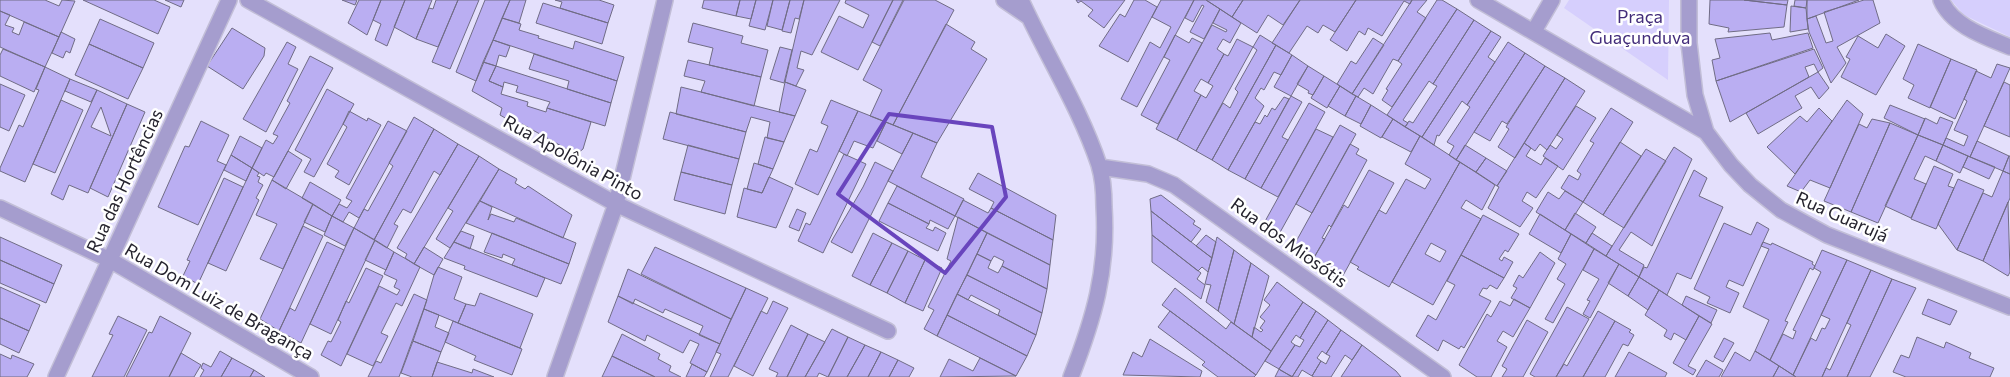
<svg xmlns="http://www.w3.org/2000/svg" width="2010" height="377" font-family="Commissioner,sans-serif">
  <rect width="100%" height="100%" fill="#e4e0fc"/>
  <path fill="#d6cffd" d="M 1569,0 L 1669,0 L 1668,80 L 1564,8 Z
    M 1951,0 L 2010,0 L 2010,37 L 1964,15 Z"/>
  <path fill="#baaef2" stroke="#706c85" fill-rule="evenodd" d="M 0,0 L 45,0 L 59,6 L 62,0 L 75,1 L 59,37 L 0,11 Z
    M 83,0 L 154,0 L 170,7 L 158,34 Z
    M 165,0 L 184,0 L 181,7 Z
    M 342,0 L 357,0 L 355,5 Z
    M 359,0 L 381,0 L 367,35 L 348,23 Z
    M 381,0 L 405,0 L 387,46 L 375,40 L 381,24 L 373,20 Z
    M 405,0 L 432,0 L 416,39 L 394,27 Z
    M 436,0 L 458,0 L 438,47 L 416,39 L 429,8 L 433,9 Z
    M 458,0 L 479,0 L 450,69 L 432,62 Z
    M 485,0 L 510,0 L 476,81 L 456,72 Z
    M 510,0 L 526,0 L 519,23 L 502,18 Z
    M 555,0 L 599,0 L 614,5 L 608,23 L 560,8 L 562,2 Z
    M 704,0 L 740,0 L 736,16 L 702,8 Z
    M 740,0 L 756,0 L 751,19 L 736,16 Z
    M 756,0 L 773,0 L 765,30 L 749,26 Z
    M 773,0 L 790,0 L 782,30 L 767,26 Z
    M 790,0 L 804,0 L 799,19 L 795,18 L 791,33 L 782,31 Z
    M 804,0 L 840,0 L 812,55 L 801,51 L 797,68 L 804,70 L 796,86 L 785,82 Z
    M 846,0 L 893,0 L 858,70 L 821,52 L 839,16 L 863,28 L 869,15 L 845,3 Z
    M 893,0 L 903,0 L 880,46 L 872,42 Z
    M 904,0 L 935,0 L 954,10 L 893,125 L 870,116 L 882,90 L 863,80 Z
    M 1076,0 L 1125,0 L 1104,28 L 1088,16 L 1093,10 L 1081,1 L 1078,3 Z
    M 1134,0 L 1145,0 L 1157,7 L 1128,62 L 1099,46 L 1120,14 L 1125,17 Z
    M 1161,0 L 1194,0 L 1137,107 L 1121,99 L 1150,42 L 1160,48 L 1171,27 L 1152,17 Z
    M 1194,0 L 1206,0 L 1220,9 L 1204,39 L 1190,32 L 1204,6 L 1202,5 L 1193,22 L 1185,18 Z
    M 1206,0 L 1243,0 L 1232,17 Z
    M 1243,0 L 1300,0 L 1283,25 L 1268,15 L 1257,33 L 1232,17 Z
    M 1300,0 L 1356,0 L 1335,32 L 1323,25 L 1318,33 L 1307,26 L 1289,53 L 1272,43 Z
    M 1356,0 L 1412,0 L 1410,4 L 1404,1 L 1382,36 L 1368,28 L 1365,35 L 1359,31 L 1347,51 L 1330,40 Z
    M 1412,0 L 1427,0 L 1417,12 L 1426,18 L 1398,61 L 1393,59 L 1373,94 L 1364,88 L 1358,97 L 1352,94 Z
    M 1437,0 L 1442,0 L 1457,9 L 1392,107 L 1382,100 L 1388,90 L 1386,89 L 1402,64 L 1398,61 Z
    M 1710,0 L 1744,0 L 1787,5 L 1784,27 L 1728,32 L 1729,28 L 1709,24 Z
    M 1744,0 L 1788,0 L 1787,5 Z
    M 1795,0 L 1807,0 L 1806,8 L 1794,6 Z
    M 1807,0 L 1859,0 L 1807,19 Z
    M 1864,0 L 1873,0 L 1880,23 L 1837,47 L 1846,63 L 1831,83 L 1809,32 L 1807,19 L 1816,16 L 1826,43 L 1833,41 L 1824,12 Z
    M 543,3 L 608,23 L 602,44 L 536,23 Z
    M 1791,6 L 1806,8 L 1808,29 L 1790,32 Z
    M 1220,9 L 1241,23 L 1230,43 L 1223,39 L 1217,49 L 1224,54 L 1208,83 L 1201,79 L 1194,91 L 1201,95 L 1177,140 L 1156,129 L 1212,25 L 1226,32 L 1227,30 L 1213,23 Z
    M 1457,9 L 1474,20 L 1433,84 L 1429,81 L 1403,120 L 1408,123 L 1405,127 L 1387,115 Z
    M 0,11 L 10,15 L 5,25 L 14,28 L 12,32 L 19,35 L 24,22 L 59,37 L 45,67 L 0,47 Z
    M 502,18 L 521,24 L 519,30 L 539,36 L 538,38 L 573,49 L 575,41 L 624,57 L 617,81 L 493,40 Z
    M 100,19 L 154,43 L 143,68 L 89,44 Z
    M 1474,20 L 1491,31 L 1422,137 L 1405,127 L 1409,121 L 1413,123 L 1437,86 L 1433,84 Z
    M 693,23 L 743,36 L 741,43 L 768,50 L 761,77 L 709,65 L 713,48 L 688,42 Z
    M 946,24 L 975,42 L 971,49 L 987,59 L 937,143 L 893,125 Z
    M 232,28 L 265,48 L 264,56 L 243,89 L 207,66 Z
    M 1491,31 L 1501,37 L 1488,57 L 1495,62 L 1467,105 L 1462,101 L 1439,136 L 1437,135 L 1434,145 L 1422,137 Z
    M 61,32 L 75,39 L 70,53 L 66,51 L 63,58 L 52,53 Z
    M 1770,33 L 1772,40 L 1808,33 L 1813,48 L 1716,81 L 1712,60 L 1720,58 L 1715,39 Z
    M 1886,34 L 1905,46 L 1876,95 L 1841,77 L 1850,59 L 1846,57 L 1858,36 L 1878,48 Z
    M 1175,35 L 1189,43 L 1192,38 L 1202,43 L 1158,124 L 1141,115 L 1170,60 L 1164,57 Z
    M 1260,35 L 1276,45 L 1212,160 L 1196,151 L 1223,103 L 1230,108 L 1238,92 L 1235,89 L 1257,50 L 1253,47 Z
    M 1373,38 L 1384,45 L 1352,94 L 1337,84 L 1351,61 L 1356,64 Z
    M 1237,39 L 1253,47 L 1196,151 L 1177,140 L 1201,95 L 1206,98 L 1213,86 L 1208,83 L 1224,54 L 1228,56 Z
    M 493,40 L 510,46 L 506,57 L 499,55 L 496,66 L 483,62 Z
    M 287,42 L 296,47 L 288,64 L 298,69 L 266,132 L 243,119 Z
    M 1508,42 L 1525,53 L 1456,160 L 1449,155 L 1454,146 L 1447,142 L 1470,107 L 1467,105 Z
    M 89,44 L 143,68 L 128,99 L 75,75 Z
    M 1918,44 L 1951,59 L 1930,108 L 1908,98 L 1914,85 L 1903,79 Z
    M 1276,45 L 1292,55 L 1281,75 L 1274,72 L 1264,90 L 1261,88 L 1255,98 L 1264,106 L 1228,170 L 1212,160 Z
    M 780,47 L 792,50 L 784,83 L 770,79 Z
    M 3,49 L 45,67 L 34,92 L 0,76 L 0,55 Z
    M 1814,49 L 1823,68 L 1818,72 L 1814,64 L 1805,67 L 1809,77 L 1730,122 L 1716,81 Z
    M 1525,53 L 1545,66 L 1507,124 L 1502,121 L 1490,141 L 1474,132 Z
    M 534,54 L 617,81 L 611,103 L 567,89 L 569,81 L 529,69 Z
    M 1292,55 L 1308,66 L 1291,96 L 1274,87 Z
    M 310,56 L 333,68 L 274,177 L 266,173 L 264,176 L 252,168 L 266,140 L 273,144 L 278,136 L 273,134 L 290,103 L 287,101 Z
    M 1951,59 L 1977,70 L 1955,119 L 1930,107 Z
    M 688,60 L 761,77 L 754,106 L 701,92 L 705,81 L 684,76 Z
    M 483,62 L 496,66 L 489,81 L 503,87 L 501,94 L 528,102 L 527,106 L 546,112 L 547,108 L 591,122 L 583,149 L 578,153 L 572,152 L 522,124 L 521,127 L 500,115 L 502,108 L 472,91 Z
    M 1997,64 L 2010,68 L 1970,157 L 1943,145 L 1946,138 L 1964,146 L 1968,136 L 1954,130 L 1967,101 L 1964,99 L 1976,71 L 1991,78 Z
    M 496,66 L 611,103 L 605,126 L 547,108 L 550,102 L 516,92 L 518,86 L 504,82 L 503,87 L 489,81 Z
    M 1308,66 L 1324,76 L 1313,95 L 1308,93 L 1309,91 L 1297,84 Z
    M 1545,66 L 1565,78 L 1515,158 L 1498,147 L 1509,129 L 1506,127 Z
    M 45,67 L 70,79 L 25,182 L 0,171 L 0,168 L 19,125 L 23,127 L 39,90 L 36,89 Z
    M 1818,72 L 1829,88 L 1819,99 L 1811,87 L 1795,96 L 1802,108 L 1758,134 L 1746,113 Z
    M 1324,76 L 1340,86 L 1327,108 L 1311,98 Z
    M 1565,78 L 1585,91 L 1547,150 L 1540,144 L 1535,151 L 1524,143 Z
    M 70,79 L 97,90 L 91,102 L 65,91 Z
    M 785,82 L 806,90 L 795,116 L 779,112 Z
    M 2004,82 L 2010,85 L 2010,137 L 1984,126 Z
    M 0,84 L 25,95 L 9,131 L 0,127 Z
    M 1340,86 L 1356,96 L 1345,116 L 1328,106 Z
    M 681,87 L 701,92 L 795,116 L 784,142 L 767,138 L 770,122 L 751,117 L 746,132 L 676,114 Z
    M 327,89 L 354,104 L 314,177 L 304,172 L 311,159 L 295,150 Z
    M 97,90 L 127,104 L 88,193 L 69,185 L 63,200 L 51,194 ZM 101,107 L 111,136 L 91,127 Z
    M 1291,96 L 1302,102 L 1282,137 L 1288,140 L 1261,188 L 1245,179 Z
    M 1356,96 L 1371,105 L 1361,124 L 1345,116 Z
    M 1284,97 L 1289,99 L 1245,179 L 1228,170 L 1255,122 L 1260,124 L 1265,115 L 1267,117 L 1272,108 L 1275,110 Z
    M 61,100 L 83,110 L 55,173 L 33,164 Z
    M 831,100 L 858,111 L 818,195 L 795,184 L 810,149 L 817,152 L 828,126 L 821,123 Z
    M 1847,100 L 1863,114 L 1830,188 L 1810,180 L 1801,192 L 1787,186 Z
    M 1309,103 L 1325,112 L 1278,197 L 1261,188 Z
    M 127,104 L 145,112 L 108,197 L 90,188 Z
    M 1371,105 L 1393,119 L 1381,138 L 1360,126 Z
    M 1890,105 L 1925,119 L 1918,135 L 1884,118 Z
    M 1576,106 L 1596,118 L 1563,170 L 1543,156 L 1550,145 L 1556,149 L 1563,139 L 1557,135 Z
    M 1611,108 L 1633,122 L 1583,202 L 1561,188 L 1569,175 L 1578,180 L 1581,174 L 1577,171 L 1594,143 L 1590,141 Z
    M 1819,108 L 1832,121 L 1795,174 L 1767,147 L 1800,116 L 1807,122 Z
    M 349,111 L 367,121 L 368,118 L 381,125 L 349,185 L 335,177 L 339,171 L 327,164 L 347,127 L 343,124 Z
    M 858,111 L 886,122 L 873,148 L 854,141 L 847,156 L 839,151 Z
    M 670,112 L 746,132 L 739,159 L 663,139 Z
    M 414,117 L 434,129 L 374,240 L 354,228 L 364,209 L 368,211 L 393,166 L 389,163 Z
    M 1940,117 L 1953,122 L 1943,145 L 1918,135 L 1925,118 L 1937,124 Z
    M 1393,119 L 1420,136 L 1411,152 L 1382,137 Z
    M 1872,119 L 1890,123 L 1851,212 L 1824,201 L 1859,124 L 1867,128 Z
    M 201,121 L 229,135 L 217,161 L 226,165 L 198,225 L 158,207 L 185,146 L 189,147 Z
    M 388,121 L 407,131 L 359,218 L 349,212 L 343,222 L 332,216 L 339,204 L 347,208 L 352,201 L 346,198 Z
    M 886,122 L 913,133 L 902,154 L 877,141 Z
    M 1890,123 L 1918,135 L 1878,223 L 1851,212 Z
    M 1340,125 L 1356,134 L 1312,213 L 1296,204 Z
    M 434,129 L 458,144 L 440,175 L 434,171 L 411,213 L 403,209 L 394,224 L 398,226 L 387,248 L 374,240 Z
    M 1316,129 L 1333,137 L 1278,236 L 1263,225 Z
    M 913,133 L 937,143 L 921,177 L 964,199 L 955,216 L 888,181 Z
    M 1918,135 L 1943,145 L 1936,161 L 1925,156 L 1914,179 L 1926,184 L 1911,218 L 1885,206 Z
    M 240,136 L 262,148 L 252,168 L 231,155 Z
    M 1420,136 L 1460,162 L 1389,287 L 1357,269 L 1359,267 L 1350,262 L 1379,210 L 1386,214 L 1406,179 L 1425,189 L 1431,179 L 1405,164 Z
    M 765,137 L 784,142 L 773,169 L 758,164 Z
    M 1977,141 L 2009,156 L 2003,171 L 1970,157 Z
    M 1620,142 L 1641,156 L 1603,215 L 1583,202 Z
    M 1524,143 L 1531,148 L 1526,156 L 1541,165 L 1545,158 L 1558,166 L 1536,198 L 1527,192 L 1522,201 L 1533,208 L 1520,227 L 1488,208 L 1499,187 L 1497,186 Z
    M 458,144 L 479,156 L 414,264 L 405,258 L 407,254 L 397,248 Z
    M 1350,144 L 1359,149 L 1356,154 L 1367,160 L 1331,227 L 1329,225 L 1322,238 L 1325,239 L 1312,261 L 1293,247 Z
    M 688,145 L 739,159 L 732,185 L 681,172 Z
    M 1465,145 L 1486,158 L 1476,172 L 1456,160 Z
    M 1943,145 L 1968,156 L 1960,173 L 1936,161 Z
    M 1674,147 L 1692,159 L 1652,246 L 1631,232 L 1619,250 L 1644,265 L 1639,277 L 1606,256 Z
    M 1646,149 L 1666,161 L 1624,228 L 1603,215 Z
    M 288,151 L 302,160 L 286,189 L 272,180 Z
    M 844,154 L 866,164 L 823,253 L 798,241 L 806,223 L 810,225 Z
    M 231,155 L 252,168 L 246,181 L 224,170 Z
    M 479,156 L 499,169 L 450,248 L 436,239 L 453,211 L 448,208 Z
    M 1968,156 L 1995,167 L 1989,179 L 1963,167 Z
    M 2009,156 L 2010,156 L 2010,174 L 2003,171 Z
    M 1486,158 L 1507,171 L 1497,186 L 1476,172 Z
    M 875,162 L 893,171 L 852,253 L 831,242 L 863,187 Z
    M 1460,162 L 1495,185 L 1482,210 L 1466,200 L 1461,208 L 1481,219 L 1433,305 L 1392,282 ZM 1431,243 L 1446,251 L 1440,262 L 1425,254 Z
    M 754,163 L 773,169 L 762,193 L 747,189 Z
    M 1934,166 L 1953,174 L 1948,186 L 1954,188 L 1936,229 L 1911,219 Z
    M 252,168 L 259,173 L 257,176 L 260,177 L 258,182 L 263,185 L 256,198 L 259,200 L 226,271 L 208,263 Z
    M 499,169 L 517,179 L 515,183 L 525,189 L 528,186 L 572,215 L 563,238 L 480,201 Z
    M 1369,170 L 1394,183 L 1340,281 L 1312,261 L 1344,205 L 1348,208 Z
    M 1694,170 L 1707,178 L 1699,196 L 1723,207 L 1691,279 L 1677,273 L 1667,295 L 1639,277 L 1644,267 L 1647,268 Z
    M 2003,171 L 2010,174 L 2010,198 L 1983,261 L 1957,250 L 1983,193 L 1992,197 Z
    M 681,172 L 732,185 L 725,214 L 674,200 Z
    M 978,173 L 1056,215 L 1053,240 L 991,208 L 994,202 L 969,189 Z
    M 769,177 L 793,188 L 776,228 L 737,217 L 744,188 L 762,193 Z
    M 224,178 L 243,187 L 198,284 L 183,276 L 190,261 L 187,260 Z
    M 1958,179 L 1984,190 L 1957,250 L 1938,224 Z
    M 272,180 L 313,204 L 283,269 L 260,259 L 277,224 L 256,215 Z
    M 310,182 L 341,200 L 332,216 L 302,198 Z
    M 897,186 L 955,216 L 948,229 L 930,220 L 929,224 L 888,203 Z
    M 1565,191 L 1583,202 L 1565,230 L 1536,212 L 1548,192 L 1559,199 Z
    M 1161,195 L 1195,221 L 1193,224 L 1201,229 L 1191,242 L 1151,211 L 1150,199 Z
    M 963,200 L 988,213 L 991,208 L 1053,240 L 1050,265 L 955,216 Z
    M 480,201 L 492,207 L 488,220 L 491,214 L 514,222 L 516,218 L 576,243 L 569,264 L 466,223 Z
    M 2008,202 L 2010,272 L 2008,276 L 1983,261 Z
    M 888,203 L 929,224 L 926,228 L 933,231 L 935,227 L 946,233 L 938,251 L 879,221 Z
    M 313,204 L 332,216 L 325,232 L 304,222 Z
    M 797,209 L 806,213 L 799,231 L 789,227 Z
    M 1151,211 L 1212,258 L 1208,272 L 1202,267 L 1198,271 L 1152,235 Z
    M 1575,213 L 1596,227 L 1586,243 L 1565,230 Z
    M 1540,214 L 1571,234 L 1561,253 L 1529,234 Z
    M 1483,215 L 1519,234 L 1508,252 L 1505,250 L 1499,259 L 1502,261 L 1504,257 L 1513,262 L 1504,278 L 1461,255 Z
    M 332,216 L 354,228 L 345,246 L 324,235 Z
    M 958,217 L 987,233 L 937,336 L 924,329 L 934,310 L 928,307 L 951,261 L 947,259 Z
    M 1757,222 L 1769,229 L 1743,286 L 1729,280 L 1726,287 L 1739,293 L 1730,313 L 1707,303 L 1710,297 L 1694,289 L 1724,223 L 1751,235 Z
    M 303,226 L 323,236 L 279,331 L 260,319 Z
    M 354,228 L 375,240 L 331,334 L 310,324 Z
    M 461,231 L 474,236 L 470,249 L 454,242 Z
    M 492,233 L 569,264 L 561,284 L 512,265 L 515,259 L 503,254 L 502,258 L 484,252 Z
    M 873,233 L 892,243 L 870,285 L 852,276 Z
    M 987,233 L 1050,265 L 1047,289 L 1002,266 L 1004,261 L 994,256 L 991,261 L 977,254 Z
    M 1592,233 L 1612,246 L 1606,256 L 1586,243 Z
    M 1571,234 L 1594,249 L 1553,323 L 1545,319 L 1565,284 L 1557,279 L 1566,264 L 1558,259 Z
    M 1152,235 L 1201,273 L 1197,279 L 1205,285 L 1201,299 L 1152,262 Z
    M 1206,235 L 1216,242 L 1212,258 L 1196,246 Z
    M 0,237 L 62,265 L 54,284 L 0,260 Z
    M 1217,237 L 1234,250 L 1218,311 L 1206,302 L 1211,285 L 1205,284 Z
    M 375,240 L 394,252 L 386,270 L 365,260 Z
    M 327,242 L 344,250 L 301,343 L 279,331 L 290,308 L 295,311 Z
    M 454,242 L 545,278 L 537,297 L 464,269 L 465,266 L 444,258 Z
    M 1763,242 L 1771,245 L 1772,243 L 1813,262 L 1812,264 L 1815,266 L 1813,270 L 1810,268 L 1785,321 L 1788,322 L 1770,360 L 1755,351 L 1769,320 L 1743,307 L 1769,249 L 1761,246 Z
    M 892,243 L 908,251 L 887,293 L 870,285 Z
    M 424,247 L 443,259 L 434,275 L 414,264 Z
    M 655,247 L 746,288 L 731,319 L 641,274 Z
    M 1594,249 L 1619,264 L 1590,318 L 1583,314 L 1590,301 L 1587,300 L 1599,279 L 1583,270 Z
    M 1234,250 L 1251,263 L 1234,324 L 1218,311 Z
    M 1822,250 L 1847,260 L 1793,375 L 1770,360 L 1783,334 L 1793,339 L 1796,331 L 1793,330 L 1821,272 L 1814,268 Z
    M 908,251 L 925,260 L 905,303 L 887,293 Z
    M 394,252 L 420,267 L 402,306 L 396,303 L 381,333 L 388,336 L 373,366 L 347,354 L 379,286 L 397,295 L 400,290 L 394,287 L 397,280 L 384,274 Z
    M 1540,252 L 1555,263 L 1530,308 L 1511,298 L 1517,288 L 1513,286 L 1519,275 L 1523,278 Z
    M 977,254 L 991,261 L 988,268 L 998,273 L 1002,266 L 1047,289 L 1042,313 L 967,275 Z
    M 1461,255 L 1504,278 L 1497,289 L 1490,285 L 1487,289 L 1483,288 L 1479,295 L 1491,301 L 1464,348 L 1461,346 L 1459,349 L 1443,340 L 1438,351 L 1416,336 L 1428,315 L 1436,320 L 1455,285 L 1447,281 Z
    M 0,260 L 54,284 L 46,303 L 0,283 Z
    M 925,260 L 942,268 L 923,311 L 905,303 Z
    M 1847,260 L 1871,270 L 1822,377 L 1796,377 L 1793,375 L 1811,338 L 1816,341 L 1822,328 L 1825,329 L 1830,319 L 1821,315 Z
    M 1251,263 L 1269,276 L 1252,337 L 1234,324 Z
    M 1619,264 L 1639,277 L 1628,296 L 1608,283 Z
    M 438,267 L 462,277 L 454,299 L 466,304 L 458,323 L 424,309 L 434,275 Z
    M 366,268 L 383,276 L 341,366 L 321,355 L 328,341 L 331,342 L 341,322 L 338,320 L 346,301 L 349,303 Z
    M 628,269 L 731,319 L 720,344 L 699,335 L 703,326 L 665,309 L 663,313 L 635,299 L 633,304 L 618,296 Z
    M 1871,270 L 1892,279 L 1847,377 L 1822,377 L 1826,368 L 1830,370 L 1851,325 L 1847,323 Z
    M 967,275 L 1042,313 L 1036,335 L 998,315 L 1000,310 L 971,295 L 968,300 L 957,294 Z
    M 1639,277 L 1659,290 L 1648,310 L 1628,296 Z
    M 1892,279 L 1916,288 L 1870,377 L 1847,377 Z
    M 1277,282 L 1303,302 L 1271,351 L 1252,337 L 1254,327 L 1261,332 L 1263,330 L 1260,328 L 1265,321 L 1260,317 L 1270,305 L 1264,300 Z
    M 0,287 L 40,305 L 29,331 L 0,318 Z
    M 746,288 L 768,298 L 728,377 L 710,377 L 721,354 L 716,352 Z
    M 1175,288 L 1226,329 L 1231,322 L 1271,351 L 1256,375 L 1162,305 Z
    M 1659,290 L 1699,316 L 1686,340 L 1674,333 L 1671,340 L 1664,336 L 1667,330 L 1645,315 Z
    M 480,293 L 533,314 L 520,348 L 458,323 L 466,304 L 475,306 Z
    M 414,294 L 427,300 L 399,377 L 368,377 L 376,361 L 381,363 Z
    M 957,294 L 1036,335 L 1027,356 L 947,315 Z
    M 618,296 L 720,344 L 707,372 L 690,363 L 699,344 L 690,340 L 683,353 L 647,335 L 645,341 L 608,322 Z
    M 1686,296 L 1717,310 L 1711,323 L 1682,305 Z
    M 1514,299 L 1530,308 L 1513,337 L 1503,331 L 1497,341 L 1507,347 L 1491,377 L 1477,377 L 1459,365 L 1487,314 L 1491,317 L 1500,301 L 1510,306 Z
    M 1928,299 L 1957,311 L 1950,325 L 1922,314 Z
    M 773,301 L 788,308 L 753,376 L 734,366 L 761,311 L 767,314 Z
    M 1303,302 L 1316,311 L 1300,338 L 1296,335 L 1291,342 L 1295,345 L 1279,369 L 1265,361 Z
    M 1567,307 L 1589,319 L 1556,377 L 1535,377 L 1530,374 Z
    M 424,309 L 439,315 L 435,327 L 449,333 L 441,352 L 413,341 Z
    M 1170,311 L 1256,375 L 1254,377 L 1218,377 L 1202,365 L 1205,362 L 1158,327 Z
    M 1316,311 L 1328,320 L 1292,377 L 1279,369 L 1295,345 L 1300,347 L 1304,340 L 1300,338 Z
    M 1598,311 L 1615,321 L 1583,377 L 1556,377 L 1564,364 L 1567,366 Z
    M 947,315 L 1027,356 L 1016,376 L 937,336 Z
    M 118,316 L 147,330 L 124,377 L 92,377 L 113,335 L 109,334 Z
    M 160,316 L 191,333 L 169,377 L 126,377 L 149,332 L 152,333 Z
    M 1699,316 L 1712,324 L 1688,366 L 1696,370 L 1693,375 L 1673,363 Z
    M 0,318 L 29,331 L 19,353 L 0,344 Z
    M 1328,320 L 1341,330 L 1326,354 L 1322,351 L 1317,358 L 1321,361 L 1312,376 L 1302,370 L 1298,377 L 1292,377 Z
    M 1527,320 L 1548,332 L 1523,377 L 1502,377 L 1507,369 L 1502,366 Z
    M 453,321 L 522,349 L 512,375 L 474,360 L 476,356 L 445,342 Z
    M 1615,321 L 1631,330 L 1629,332 L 1634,335 L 1628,346 L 1623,344 L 1605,377 L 1583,377 Z
    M 791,325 L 808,334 L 787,377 L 776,377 L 778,373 L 769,369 Z
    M 832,329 L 848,337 L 828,377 L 819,373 L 817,377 L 805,377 Z
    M 1341,330 L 1362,345 L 1352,360 L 1345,355 L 1331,377 L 1314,377 L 1312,376 L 1321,361 L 1326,364 L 1330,356 L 1326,354 Z
    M 622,334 L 660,354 L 658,359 L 671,366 L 669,371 L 681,377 L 655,377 L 612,356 Z
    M 808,334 L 825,342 L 805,377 L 787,377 Z
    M 848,337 L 865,345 L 847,377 L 828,377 Z
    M 1917,337 L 1944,348 L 1946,342 L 1971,353 L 1969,358 L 1994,368 L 1990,377 L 1906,377 L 1893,372 L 1901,355 L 1909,358 Z
    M 1724,338 L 1734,343 L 1723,362 L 1714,357 Z
    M 1150,339 L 1202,371 L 1200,377 L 1123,375 L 1133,352 L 1142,357 Z
    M 413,341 L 441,352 L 432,377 L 412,377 L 401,373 Z
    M 865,345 L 881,352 L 868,377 L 847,377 Z
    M 1362,345 L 1396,371 L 1401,377 L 1341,377 Z
    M 220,351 L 232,358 L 221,377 L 200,377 L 204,370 L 201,368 L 203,363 L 211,367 Z
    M 1755,351 L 1779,366 L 1773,377 L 1721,377 L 1735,352 L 1750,361 Z
    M 881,352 L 898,360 L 889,377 L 868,377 Z
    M 1629,352 L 1667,373 L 1665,377 L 1615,377 Z
    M 181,353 L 201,365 L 194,377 L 169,377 Z
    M 0,354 L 11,359 L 12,355 L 34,364 L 27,377 L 0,377 Z
    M 612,356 L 655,377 L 602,377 Z
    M 232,358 L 254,370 L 250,377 L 221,377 Z
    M 980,358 L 1016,376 L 940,377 L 949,359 L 973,371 Z
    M 898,360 L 914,368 L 909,377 L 889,377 Z
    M 1706,360 L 1723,370 L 1719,377 L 1696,377 Z
    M 437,362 L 472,373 L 473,369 L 494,377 L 432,377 Z
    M 692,364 L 707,372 L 704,377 L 686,377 Z
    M 1779,366 L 1793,375 L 1796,377 L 1773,377 Z
    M 1279,369 L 1280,370 L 1293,377 L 1275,377 Z
    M 254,370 L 265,377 L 250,377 Z"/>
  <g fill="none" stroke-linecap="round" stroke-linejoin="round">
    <defs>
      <path id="minor" d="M 248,0 L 616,204 L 888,331
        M 1004,0 L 1029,17
        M 1021,0 C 1046,55 1080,108 1099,165 C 1103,178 1104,193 1104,207 C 1108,271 1094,318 1071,377
        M 1478,0 L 1706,132 L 1731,165 L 1750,185 L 1781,210 L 1827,235 L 2010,307
        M 1689,0 L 1689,43 L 1695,95 L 1706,132
        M 1941,0 C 1952,26 1986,37 2010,47
        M 1534,31 L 1552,0
        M 1100,167 L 1148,174 L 1174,185 L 1443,377
        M 0,208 L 110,260 L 311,377
        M 56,377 L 229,0
        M 555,377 L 616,204 L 665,0"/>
    </defs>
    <use href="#minor" stroke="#c2bed7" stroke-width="18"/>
    <use href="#minor" stroke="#a59dce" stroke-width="15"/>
  </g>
  <path fill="none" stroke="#6945bd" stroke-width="4" stroke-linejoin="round" d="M 889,114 L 992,127 L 1006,197 L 945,273 L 838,194 Z"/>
  <g text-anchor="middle" stroke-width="5" stroke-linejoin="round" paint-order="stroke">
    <g font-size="18" fill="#422c7a" stroke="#fff">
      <text x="1640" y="23">Praça<tspan x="1640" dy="21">Guaçunduva</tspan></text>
    </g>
    <g font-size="18" fill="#25232e" stroke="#fff">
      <text transform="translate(573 158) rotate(29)" y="6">Rua Apolônia Pinto</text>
      <text transform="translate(125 181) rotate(-65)" y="6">Rua das Hortências</text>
      <text transform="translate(1842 217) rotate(24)" y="6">Rua Guarujá</text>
      <text transform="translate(1289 243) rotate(36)" y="6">Rua dos Miosótis</text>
      <text transform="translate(219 302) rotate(30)" y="6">Rua Dom Luiz de Bragança</text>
    </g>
  </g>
</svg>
